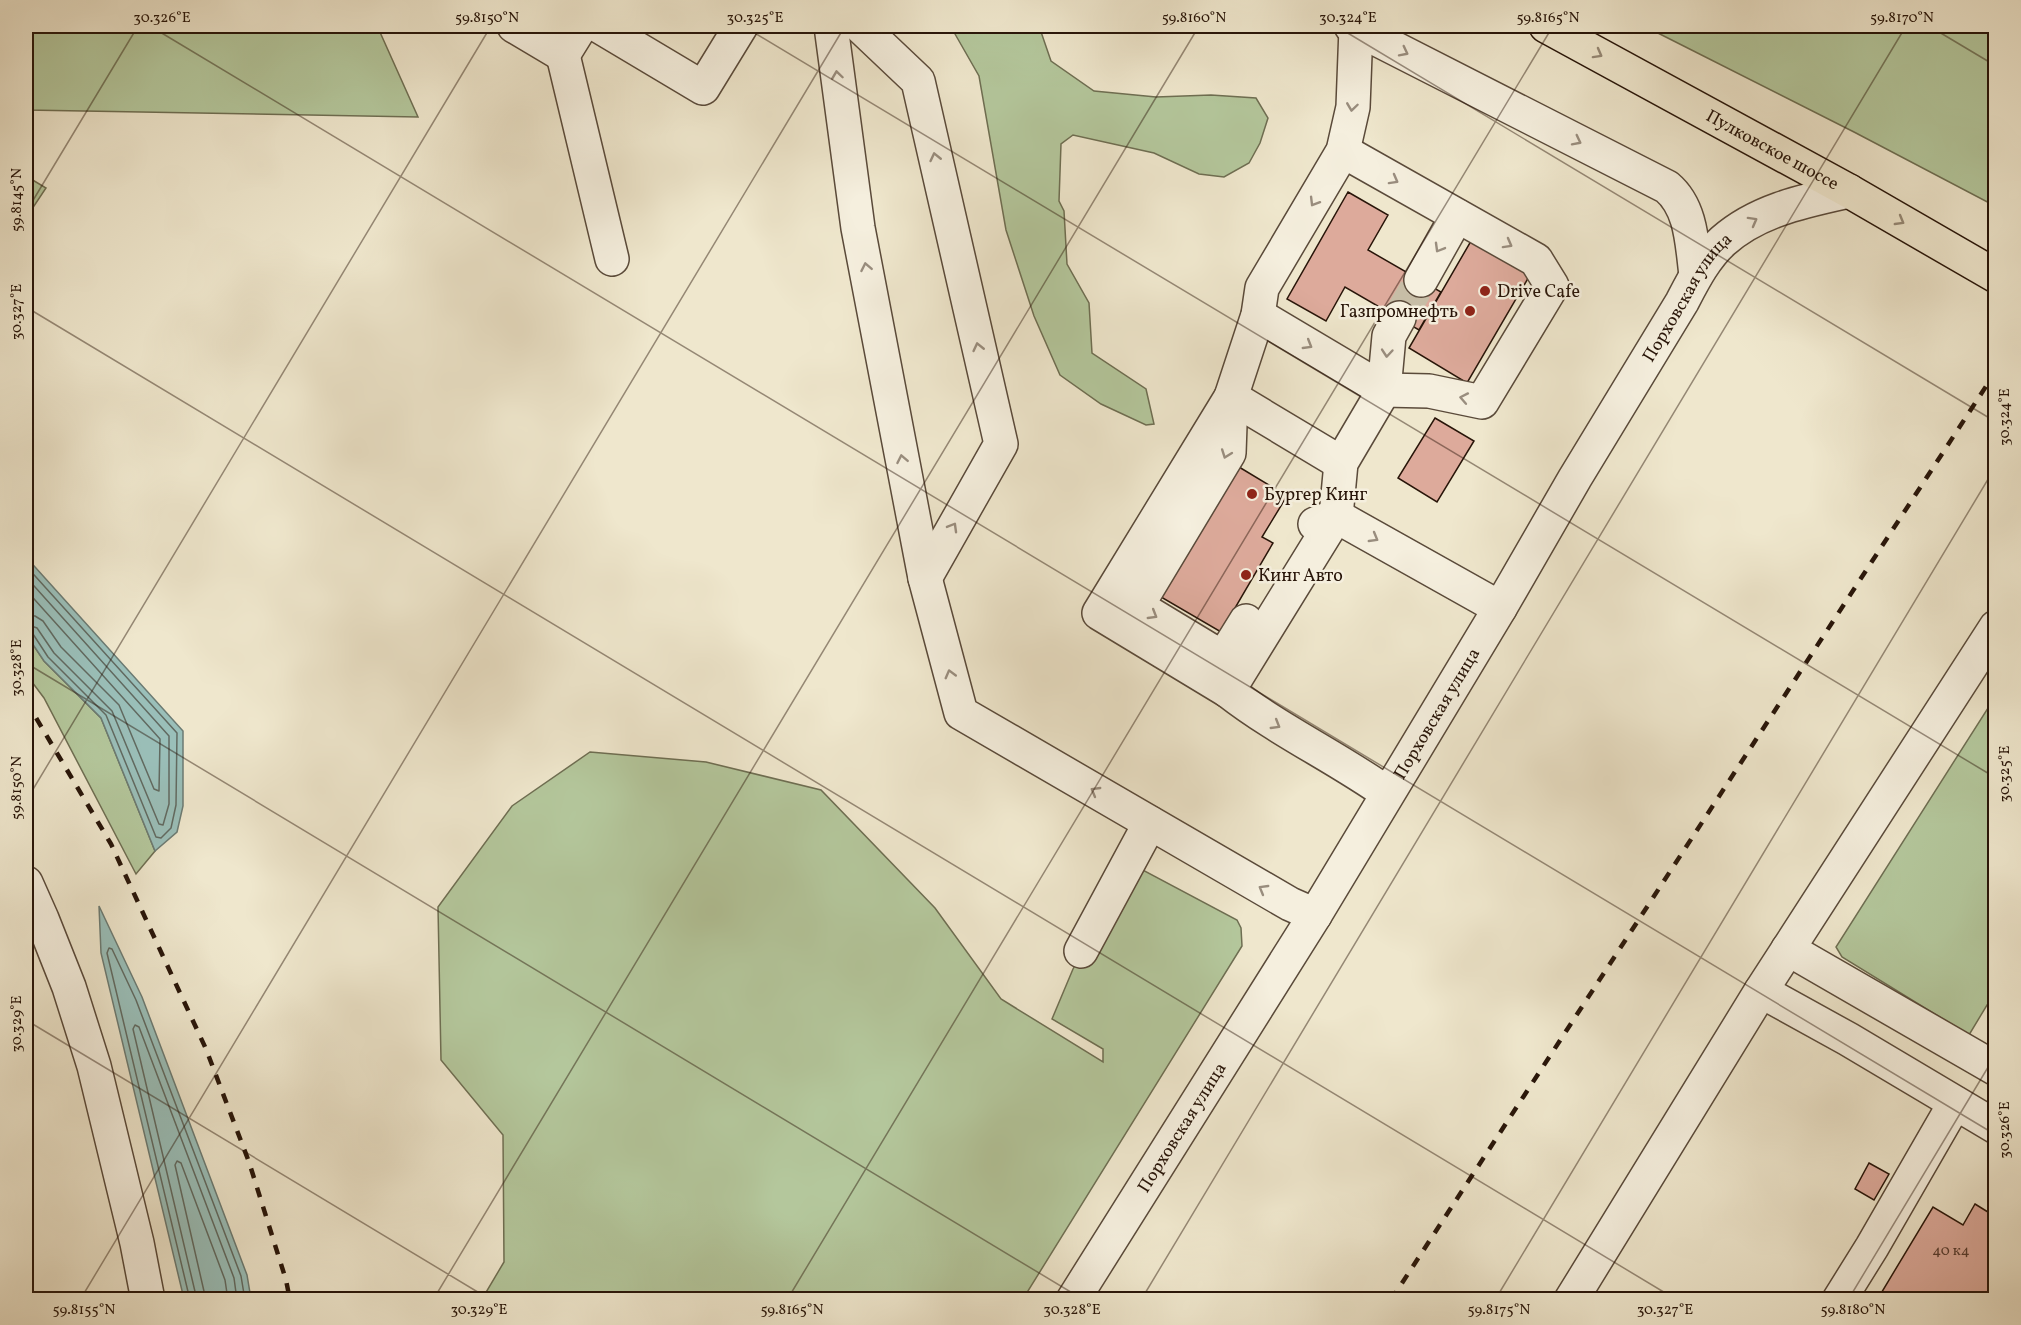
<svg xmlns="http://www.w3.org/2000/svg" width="2021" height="1325" font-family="Vollkorn,serif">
  <rect width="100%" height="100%" fill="#efe7cd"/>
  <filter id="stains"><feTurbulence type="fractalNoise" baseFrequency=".00333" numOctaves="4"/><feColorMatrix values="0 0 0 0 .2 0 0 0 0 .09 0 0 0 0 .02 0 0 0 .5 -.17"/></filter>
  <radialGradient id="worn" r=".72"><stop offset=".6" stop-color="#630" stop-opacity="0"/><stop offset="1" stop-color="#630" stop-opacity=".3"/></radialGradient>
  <path fill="#b4c79c" stroke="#6e6e52" stroke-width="1.5" d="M 26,26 L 379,30 L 418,117 L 26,110 Z
    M 948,26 L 1039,26 L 1051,61 L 1094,91 L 1156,97 L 1211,95 L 1256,98 L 1268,118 L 1260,143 L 1249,163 L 1224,177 L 1199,174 L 1154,153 L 1073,135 L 1061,144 L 1059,201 L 1064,211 L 1067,264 L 1089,303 L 1092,353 L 1146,389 L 1154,424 L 1146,425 L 1101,404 L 1060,375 L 1034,316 L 1006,230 L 979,76 L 951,27 Z
    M 1644,26 L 1995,26 L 1995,206 L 1854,132 Z
    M 26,176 L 46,188 L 26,218 Z
    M 26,634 L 44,661 L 101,718 L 155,851 L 136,874 L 44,698 L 26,674 Z
    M 1995,697 L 1995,1010 L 1987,1005 L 1969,1035 L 1842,957 L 1836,947 Z
    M 590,752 L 706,762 L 821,790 L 935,908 L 1001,999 L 1103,1062 L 1103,1049 L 1052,1019 L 1073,969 L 1125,876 L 1141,869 L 1237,920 L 1241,928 L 1242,946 L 1023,1299 L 482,1299 L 504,1262 L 503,1135 L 441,1060 L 438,907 L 512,806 Z"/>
  <path fill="#9abfb9" stroke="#6c7b73" stroke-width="1.5" d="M 26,557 L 183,731 L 183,806 L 177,832 L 155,851 L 101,718 L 44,661 L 26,634 Z
    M 99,906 L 142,997 L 247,1275 L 251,1299 L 184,1299 L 101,953 Z"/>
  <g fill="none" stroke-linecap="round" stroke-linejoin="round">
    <path stroke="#616a61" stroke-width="1.5" d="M 26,566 L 177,733 L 176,805 L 171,828 L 161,838 L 156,837 L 106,715 L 48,657 L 33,634 L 26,631
      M 26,577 L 169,736 L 169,804 L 163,825 L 159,824 L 112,711 L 54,653 L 37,628 L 26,624
      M 26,590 L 160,739 L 159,791 L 154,789 L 119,705 L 61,647 L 43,621 L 35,616 L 26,615
      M 190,1300 L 107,953 L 109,948 L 112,949 L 136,1000 L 241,1276 L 245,1300
      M 197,1300 L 133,1029 L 135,1025 L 139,1027 L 234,1278 L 237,1300
      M 206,1300 L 175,1165 L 177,1161 L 181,1163 L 225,1280 L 228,1300"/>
  </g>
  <path fill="#ddaa9b" stroke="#281509" stroke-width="1.5" d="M 1348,192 L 1388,215 L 1368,250 L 1441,292 L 1419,330 L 1345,287 L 1326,321 L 1287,299 Z
    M 1471,241 L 1530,275 L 1467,383 L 1409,348 Z
    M 1435,418 L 1474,441 L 1437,502 L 1398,478 Z
    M 1239,467 L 1287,496 L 1262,537 L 1273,543 L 1221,632 L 1161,597 Z
    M 1869,1163 L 1889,1174 L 1874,1200 L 1855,1189 Z
    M 1975,1204 L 1996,1217 L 1996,1300 L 1877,1300 L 1933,1207 L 1963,1225 Z"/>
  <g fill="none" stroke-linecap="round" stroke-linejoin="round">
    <path stroke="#c7bda6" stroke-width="33" stroke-dasharray="33 16" stroke-linecap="butt" d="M 1399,318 L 1421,280"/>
    <defs>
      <g id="minor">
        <path d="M 514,26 L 563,55 L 581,26"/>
        <path d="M 599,26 L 703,88 L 741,26"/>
        <path d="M 831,26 L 858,228 L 925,578 L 961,713 L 1290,904 L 1315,915"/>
        <path d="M 860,26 L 918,81 L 1001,444 L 925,578"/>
        <path d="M 1351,26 L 1667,187 C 1692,208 1692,245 1696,275"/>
        <path d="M 1356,28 L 1353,107 L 1343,151 L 1262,288 L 1258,315 L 1231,397 L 1099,613 L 1228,691 L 1336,516 L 1341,463 L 1384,390 L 1389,336 L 1399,318"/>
        <path d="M 563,55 L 612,259"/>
        <path d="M 1421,280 L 1457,216"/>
        <path d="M 1258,315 L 1384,390 L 1429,391 L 1482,402 L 1552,286 L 1536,260 L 1343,151"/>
        <path d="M 1231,397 L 1229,453 L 1137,606 L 1223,658 L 1246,621"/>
        <path d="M 1231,397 L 1341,463"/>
        <path d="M 1315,524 L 1336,516 L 1500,608"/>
        <path d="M 1228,691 C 1278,730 1336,757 1387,793"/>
        <path d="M 26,883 L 42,919 L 69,987 L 94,1066 L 137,1243 L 148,1300"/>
        <path d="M 1788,949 L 1996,1069"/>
        <path d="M 1081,951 L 1150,823"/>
        <path d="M 1761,991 L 1848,1039 L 1996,1127"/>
        <path id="s1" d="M 1073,1300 L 1315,915 L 1500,608 L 1575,478 L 1682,302 C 1693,281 1705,257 1723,241 C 1758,210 1804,201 1849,191"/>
        <path d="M 1571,1300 L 1761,991 L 1996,627"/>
        <path d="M 1839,1300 L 1872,1247 L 1955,1103"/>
      </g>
      <g id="major">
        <path id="s2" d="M 1546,26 L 1849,191 L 1996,276"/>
      </g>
    </defs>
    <use href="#minor" stroke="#5a4a3a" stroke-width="36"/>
    <use href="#major" stroke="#281509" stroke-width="36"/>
    <use href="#minor" stroke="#f5efde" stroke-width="33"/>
    <use href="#major" stroke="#efe7cd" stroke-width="33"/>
    <path stroke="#281509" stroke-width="4.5" stroke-dasharray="10 10" stroke-linecap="butt" d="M 26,701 L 111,844 L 206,1049 L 249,1162 L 286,1280 L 290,1300
      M 1391,1300 L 1996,371"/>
  </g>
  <defs><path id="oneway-chevron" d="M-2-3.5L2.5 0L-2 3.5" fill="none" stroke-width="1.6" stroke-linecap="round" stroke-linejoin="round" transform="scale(1.5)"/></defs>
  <g stroke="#998d7e">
    <use href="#oneway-chevron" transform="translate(1404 52) rotate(27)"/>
    <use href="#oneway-chevron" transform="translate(837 75) rotate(-98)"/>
    <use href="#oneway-chevron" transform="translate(1352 107) rotate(98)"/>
    <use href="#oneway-chevron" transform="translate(1577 141) rotate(27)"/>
    <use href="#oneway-chevron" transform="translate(935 157) rotate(-103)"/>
    <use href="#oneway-chevron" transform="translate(1394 180) rotate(29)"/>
    <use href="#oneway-chevron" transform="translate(1314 202) rotate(121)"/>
    <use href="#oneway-chevron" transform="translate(1753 221) rotate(-29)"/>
    <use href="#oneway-chevron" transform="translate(1508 244) rotate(29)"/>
    <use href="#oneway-chevron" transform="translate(1439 248) rotate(120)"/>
    <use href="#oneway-chevron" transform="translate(866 267) rotate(-101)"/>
    <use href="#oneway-chevron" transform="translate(1308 345) rotate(31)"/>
    <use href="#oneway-chevron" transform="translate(978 347) rotate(-103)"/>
    <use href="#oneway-chevron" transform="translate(1387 353) rotate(95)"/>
    <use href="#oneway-chevron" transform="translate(1464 398) rotate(-169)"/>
    <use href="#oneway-chevron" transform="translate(1226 454) rotate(110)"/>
    <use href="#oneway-chevron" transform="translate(902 459) rotate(-101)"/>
    <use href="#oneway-chevron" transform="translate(953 527) rotate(-60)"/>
    <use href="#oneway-chevron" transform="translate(1374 538) rotate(30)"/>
    <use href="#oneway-chevron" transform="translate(1153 615) rotate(31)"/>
    <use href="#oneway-chevron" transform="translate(950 674) rotate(-105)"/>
    <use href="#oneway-chevron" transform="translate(1276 725) rotate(31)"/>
    <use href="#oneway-chevron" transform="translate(1095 791) rotate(-150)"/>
    <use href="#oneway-chevron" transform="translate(1263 889) rotate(-150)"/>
  </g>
  <g stroke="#958875">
    <use href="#oneway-chevron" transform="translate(1598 54) rotate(29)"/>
    <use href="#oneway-chevron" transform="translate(1900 221) rotate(30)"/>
  </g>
  <path fill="none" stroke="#281509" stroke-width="1.5" stroke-opacity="0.45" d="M 150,26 L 1996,1135M 743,26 L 1996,778M 1336,26 L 1996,422M 1929,26 L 1996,66M 26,212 L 138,26M 26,307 L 1677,1300M 26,663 L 1084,1300M 26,801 L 491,26M 26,1020 L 491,1300M 80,1300 L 845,26M 433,1300 L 1199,26M 787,1300 L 1553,26M 1141,1300 L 1906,26M 1495,1300 L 1996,466M 1848,1300 L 1996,1054"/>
  <g fill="#8f2418" stroke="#f5efde" stroke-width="2">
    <circle cx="1485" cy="291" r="6"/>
    <circle cx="1470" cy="311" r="6"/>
    <circle cx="1252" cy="494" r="6"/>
    <circle cx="1246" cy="575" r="6"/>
  </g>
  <g text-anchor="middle" stroke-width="5" stroke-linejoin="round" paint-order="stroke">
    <g font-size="15" fill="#553a2e">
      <text x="1951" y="1255">40 к4</text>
    </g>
    <g font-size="18" fill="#281509" stroke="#f5efde">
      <text dy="6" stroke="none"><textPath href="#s2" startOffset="258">Пулковское шоссе</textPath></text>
      <text dy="6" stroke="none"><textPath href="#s1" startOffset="1176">Порховская улица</textPath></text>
      <text dy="6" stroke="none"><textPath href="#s1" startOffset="690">Порховская улица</textPath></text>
      <text dy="6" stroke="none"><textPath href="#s1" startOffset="204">Порховская улица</textPath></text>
    </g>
    <g font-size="18" fill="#281509" stroke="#f5efde" text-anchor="start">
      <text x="1497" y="297">Drive Cafe</text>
      <text x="1458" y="317" text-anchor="end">Газпромнефть</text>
      <text x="1264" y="500">Бургер Кинг</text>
      <text x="1258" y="581">Кинг Авто</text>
    </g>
  </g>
  <rect width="2021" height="1325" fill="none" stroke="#efe7cd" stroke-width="66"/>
  <rect x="33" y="33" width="1955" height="1259" fill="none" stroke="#281509" stroke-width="2"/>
  <g font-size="15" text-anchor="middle" fill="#281509">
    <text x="162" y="22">30.326°E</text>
    <text x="487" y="22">59.8150°N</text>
    <text x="755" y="22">30.325°E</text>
    <text x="1194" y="22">59.8160°N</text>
    <text x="1348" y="22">30.324°E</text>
    <text x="1548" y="22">59.8165°N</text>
    <text x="1902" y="22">59.8170°N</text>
    <text transform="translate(16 200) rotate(-90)" y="5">59.8145°N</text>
    <text transform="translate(16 312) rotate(-90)" y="5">30.327°E</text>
    <text transform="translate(2004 417) rotate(-90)" y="5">30.324°E</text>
    <text transform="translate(16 668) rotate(-90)" y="5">30.328°E</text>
    <text transform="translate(2004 774) rotate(-90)" y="5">30.325°E</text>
    <text transform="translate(16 788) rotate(-90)" y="5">59.8150°N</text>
    <text transform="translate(16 1024) rotate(-90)" y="5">30.329°E</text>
    <text transform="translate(2004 1130) rotate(-90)" y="5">30.326°E</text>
    <text x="84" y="1314">59.8155°N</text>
    <text x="479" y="1314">30.329°E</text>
    <text x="792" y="1314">59.8165°N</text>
    <text x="1072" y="1314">30.328°E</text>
    <text x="1499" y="1314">59.8175°N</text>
    <text x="1665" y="1314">30.327°E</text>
    <text x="1853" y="1314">59.8180°N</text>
  </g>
  <rect width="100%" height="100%" filter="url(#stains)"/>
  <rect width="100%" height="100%" fill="url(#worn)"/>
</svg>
